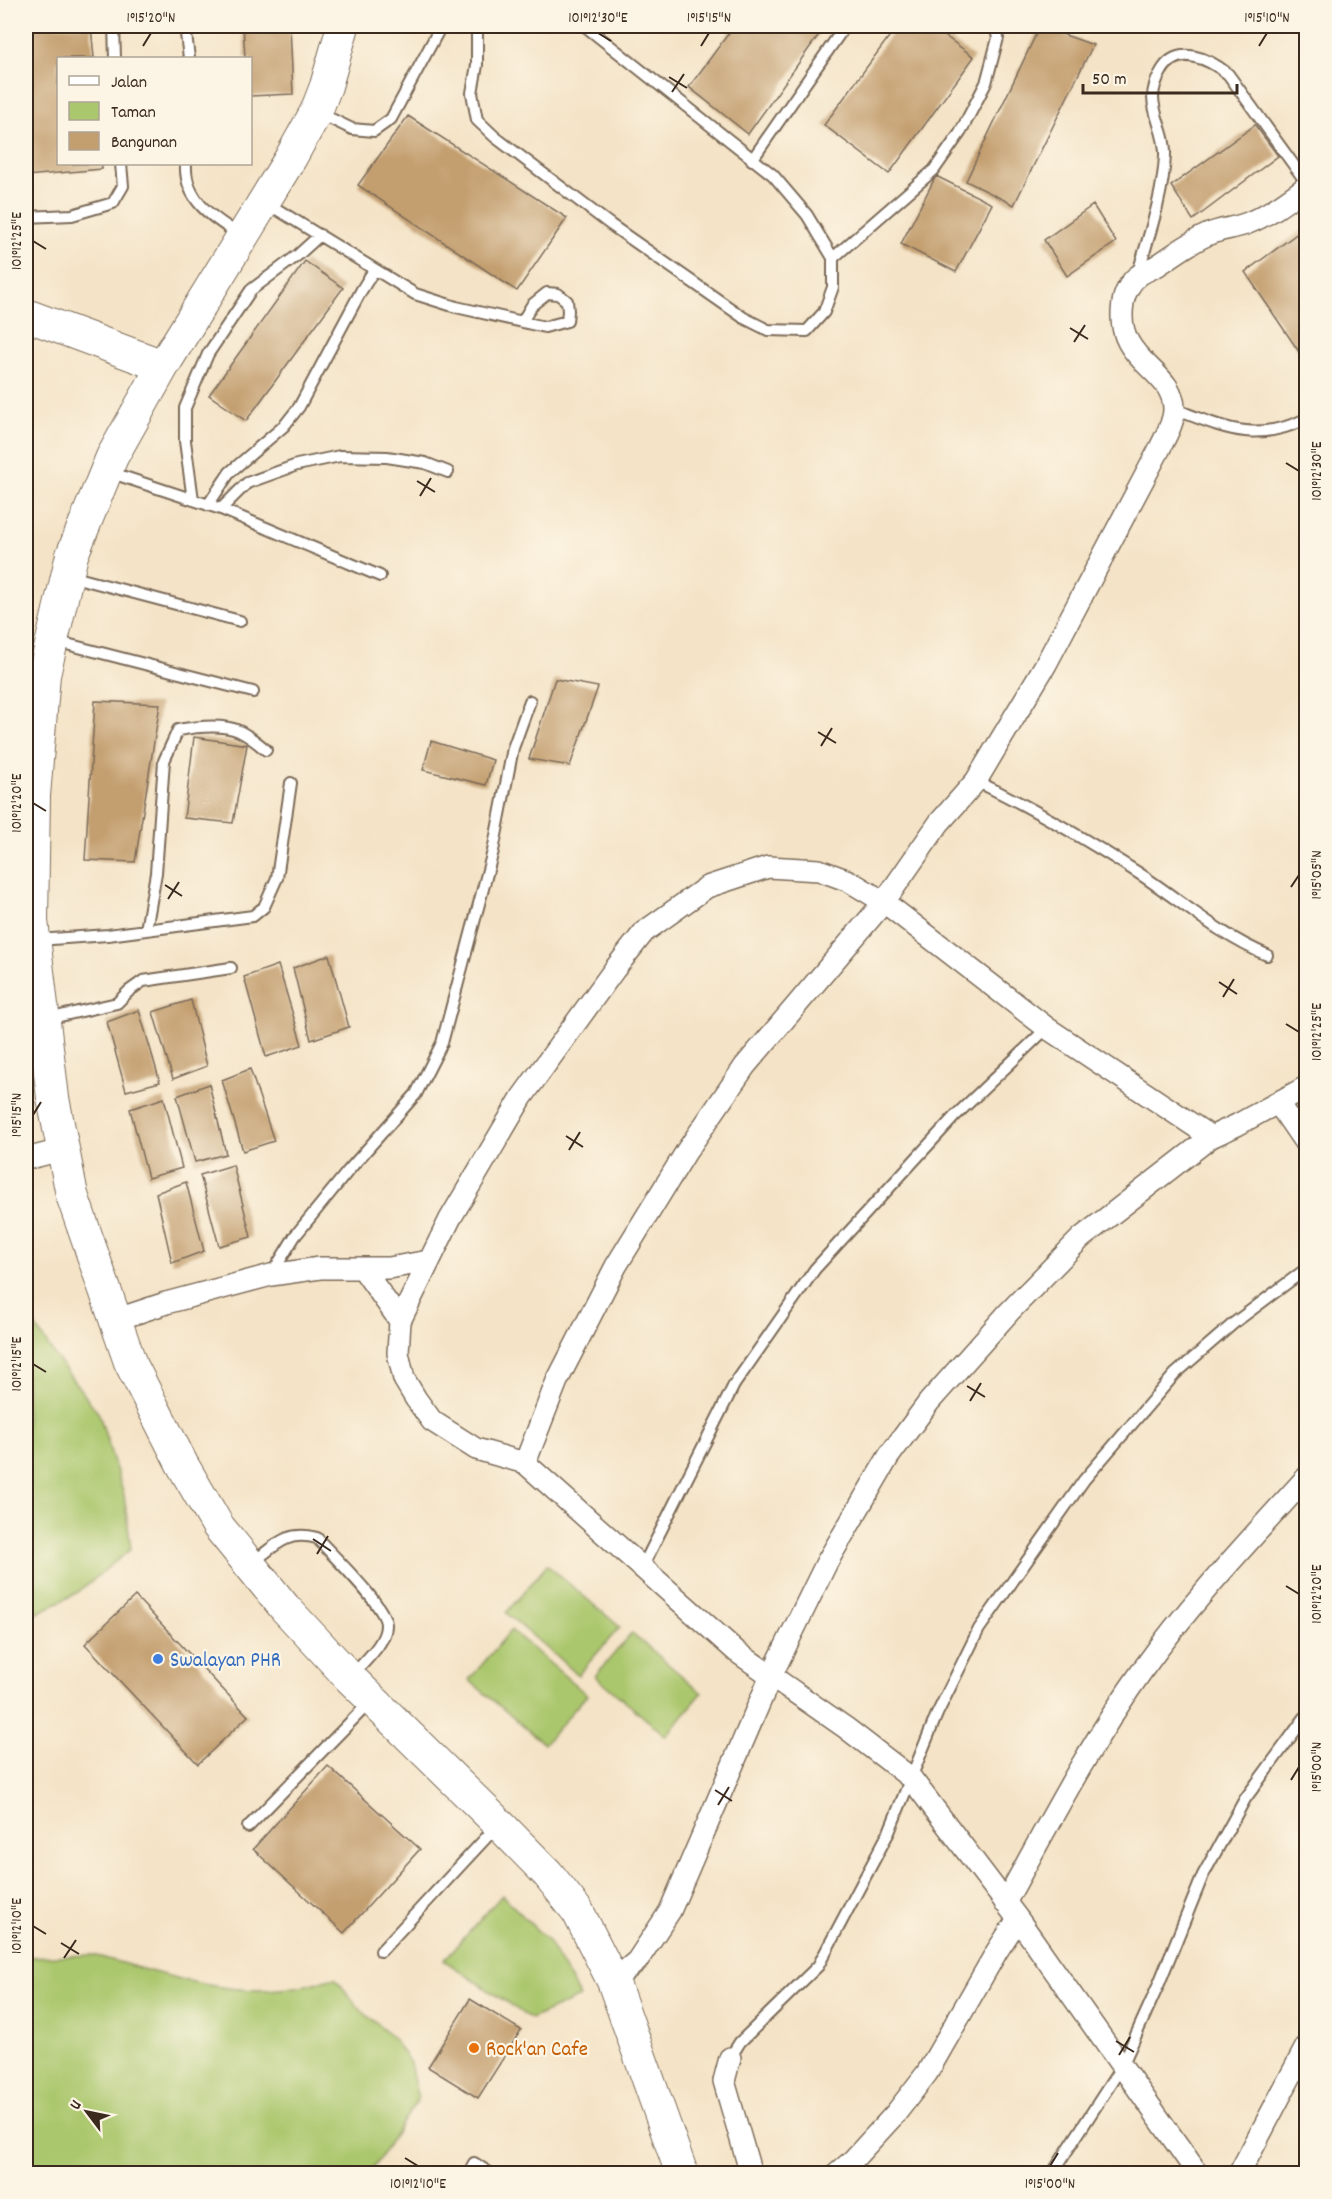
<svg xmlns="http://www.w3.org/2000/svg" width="1332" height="2199" font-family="Dekko,sans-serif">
  <rect width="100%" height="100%" fill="#fcf5e5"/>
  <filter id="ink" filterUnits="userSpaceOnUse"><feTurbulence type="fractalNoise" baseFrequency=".0167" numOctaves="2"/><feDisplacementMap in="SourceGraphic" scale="12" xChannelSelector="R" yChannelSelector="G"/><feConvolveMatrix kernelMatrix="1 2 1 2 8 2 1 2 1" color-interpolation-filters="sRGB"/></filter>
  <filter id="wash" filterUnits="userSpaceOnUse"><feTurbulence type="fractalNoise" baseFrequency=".008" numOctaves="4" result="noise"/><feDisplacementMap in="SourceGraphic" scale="24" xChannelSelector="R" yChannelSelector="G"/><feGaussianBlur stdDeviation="1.35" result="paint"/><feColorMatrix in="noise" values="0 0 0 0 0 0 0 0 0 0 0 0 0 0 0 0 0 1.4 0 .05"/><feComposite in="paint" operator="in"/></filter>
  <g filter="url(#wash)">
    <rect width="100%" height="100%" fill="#f4e3c6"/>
    <path fill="#abc76d" stroke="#737846" stroke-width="1.5" d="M 26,1312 L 55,1356 L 99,1414 L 124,1495 L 131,1549 L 78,1592 L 26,1619 Z
      M 547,1565 L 620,1627 L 578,1675 L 506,1613 Z
      M 511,1630 L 587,1695 L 544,1744 L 469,1680 Z
      M 632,1633 L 702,1693 L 666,1736 L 595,1676 Z
      M 502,1895 L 548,1941 L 580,1997 L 531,2019 L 444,1960 Z
      M 93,1955 C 153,1971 216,1995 280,1989 C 298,1988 317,1982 335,1978 L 361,2010 L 393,2038 L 410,2063 L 418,2099 L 370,2173 L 26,2173 L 26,1957 Z"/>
    <g id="blocks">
      <path fill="#c39e6e" d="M 26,26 L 91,26 L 94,58 L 58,58 L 58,164 L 102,164 L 102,169 L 26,176 Z
        M 243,26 L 290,26 L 293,94 L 250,96 L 250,58 L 245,58 Z
        M 734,26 L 825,26 L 748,134 L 689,87 Z
        M 897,26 L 931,26 L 974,57 L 889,174 L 824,125 Z
        M 1040,26 L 1093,45 L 1014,205 L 966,181 Z
        M 408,116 L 567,218 L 517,291 L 358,185 Z
        M 1255,125 L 1278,156 L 1193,220 L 1171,186 Z
        M 936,176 L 992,204 L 956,272 L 901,244 Z
        M 1093,205 L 1116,242 L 1067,276 L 1044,240 Z
        M 1306,227 L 1306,362 L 1245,272 Z
        M 305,261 L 343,288 L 246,421 L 209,395 Z
        M 555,679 L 598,687 L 570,766 L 529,759 Z
        M 95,701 L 160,704 L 135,862 L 85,860 Z
        M 194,737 L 247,745 L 233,823 L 184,818 Z
        M 431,741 L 493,760 L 486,785 L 423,770 Z
        M 329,955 L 349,1027 L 311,1040 L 293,968 Z
        M 278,965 L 302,1045 L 266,1057 L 244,977 Z
        M 191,1000 L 207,1066 L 173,1079 L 153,1012 Z
        M 139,1010 L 160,1082 L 126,1091 L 107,1022 Z
        M 250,1069 L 274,1141 L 243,1151 L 222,1080 Z
        M 209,1084 L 226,1154 L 195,1162 L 177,1096 Z
        M 164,1098 L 182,1168 L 148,1178 L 130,1109 Z
        M 233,1165 L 251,1237 L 219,1246 L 200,1175 Z
        M 186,1182 L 204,1251 L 172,1263 L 156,1193 Z
        M 135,1596 L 248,1716 L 198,1764 L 85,1644 Z
        M 328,1766 L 420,1849 L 344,1933 L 253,1849 Z
        M 470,1999 L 521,2030 L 478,2098 L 428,2067 Z"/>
    </g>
  </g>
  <g filter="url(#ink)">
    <use href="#blocks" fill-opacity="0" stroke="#7c6b59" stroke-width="1.5"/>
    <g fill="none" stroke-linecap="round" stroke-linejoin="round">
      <defs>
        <path id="lane" d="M 114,26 L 115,58
          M 185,26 L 189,58
          M 475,26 L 477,27 L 477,65 L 472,93 L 477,120 L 495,137 L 611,225 L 744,318 L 768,330 L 807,331 L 824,312 L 833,287 L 833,258 L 807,215 L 773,175 L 585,26
          M 319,113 L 352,129 L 374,131 L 391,119 L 441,26
          M 752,160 L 845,26
          M 186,164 C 184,200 213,218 240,235
          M 265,202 L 415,294 L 456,307 L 545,327 L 567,321 L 568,311 L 567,301 L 558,294 L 547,293 L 532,305 L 522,322
          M 26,217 L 72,215 L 113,203 L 123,186 L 121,164
          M 833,258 L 934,170 L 960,133 L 986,83 L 998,38 L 995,26
          M 1138,273 C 1149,235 1163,196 1165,156 C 1166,135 1154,118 1153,98 C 1153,89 1156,80 1161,72 C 1177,43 1209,59 1228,74 L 1306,182
          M 1174,409 C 1223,427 1254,444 1306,419
          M 109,472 L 221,509 L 380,576
          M 193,500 L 185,441 L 185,408 L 208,354 L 251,290 L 298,255 L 320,235
          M 208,505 L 230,472 L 284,426 L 299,407 L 361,291 L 374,270
          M 221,509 L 247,483 L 297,465 L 340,456 L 387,457 L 425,463 L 448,472
          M 70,576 L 240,621
          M 55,641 L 253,692
          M 976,781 C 1033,808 1087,840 1140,874 C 1181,901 1221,936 1267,955
          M 146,930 L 156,873 L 164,761 L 178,730 C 195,727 223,724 239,731 C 249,736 258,743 266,750
          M 38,940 L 108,935 L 253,916 L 264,907 L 277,878 L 291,783
          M 47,1019 L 117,1003 L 129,991 L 143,981 L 231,968
          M 271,1275 L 295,1236 L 348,1171 L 416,1094 L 442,1043 L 493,851 L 513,748 L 530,701
          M 252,1563 C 276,1545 286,1530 317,1538 C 331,1554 387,1607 386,1625 C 386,1644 363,1662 352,1676
          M 642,1568 L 734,1385 L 815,1269 L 954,1117 L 1047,1028
          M 248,1827 L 369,1703
          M 381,1951 L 497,1826
          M 730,2058 L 740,2042 L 818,1966 L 889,1832 L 937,1714 L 979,1629 L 1084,1480 L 1175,1374 L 1234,1323 L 1306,1269
          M 468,2174 L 474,2163 L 491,2174
          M 1052,2174 L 1122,2066 L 1158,1986 L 1203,1875 L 1245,1799 L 1306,1716"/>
        <path id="street" d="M 1278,1103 L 1306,1144
          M 26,1159 L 65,1149
          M 363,1269 L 400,1321
          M 115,1320 L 166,1303 L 271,1275 L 320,1268 L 389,1268 L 429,1261
          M 525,1463 L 557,1381 L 616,1266 L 686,1152 L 745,1066 L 884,902 L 939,823 L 976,781 L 1046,664 L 1160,448 C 1165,437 1174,423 1174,410 C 1175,368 1113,363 1123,303 C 1124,294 1130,282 1138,276 C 1143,271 1152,269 1158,265 C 1175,254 1190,242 1209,234 C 1221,229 1236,228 1248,223 C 1270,214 1288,200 1306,187
          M 1005,1903 C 1049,1823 1091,1742 1144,1668 C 1192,1601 1251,1539 1306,1478
          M 613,1981 L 637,1961 L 670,1911 L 771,1676 L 827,1562 L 889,1456 L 929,1402 L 1009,1312 L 1081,1238 L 1211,1137 L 1237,1125 L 1306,1087
          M 730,2058 L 724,2081 L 751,2174
          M 837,2174 L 852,2161 L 896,2113 L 927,2073 L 997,1951 L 1018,1919
          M 1198,2174 L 1018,1919 L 911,1778 L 846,1728 L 737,1652 L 525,1463 L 476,1449 L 432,1421 L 416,1399 L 404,1379 L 398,1353 L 400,1321 L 450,1219 L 522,1097 L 614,970 L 644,932 L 707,887 L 768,867 L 819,870 L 849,881 L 884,902 L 1047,1028 L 1211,1137
          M 1239,2174 L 1306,2047"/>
        <path id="secondary" d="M 343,26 L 326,86 L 316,112 L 290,159 L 163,366 L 112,457 L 72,555 L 44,675 L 34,796 L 32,921 L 53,1098 L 72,1195 L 130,1362 L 182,1464 L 218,1526 L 285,1608 L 350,1678 L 499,1824 L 548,1874 L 578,1912 L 613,1981 L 682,2174
          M 26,315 L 163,366"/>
      </defs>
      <use href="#lane" stroke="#7c6b59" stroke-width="14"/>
      <use href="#street" stroke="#7c6b59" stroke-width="24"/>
      <use href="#secondary" stroke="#7c6b59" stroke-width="34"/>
      <use href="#lane" stroke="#fff" stroke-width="10"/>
      <use href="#street" stroke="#fff" stroke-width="21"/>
      <use href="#secondary" stroke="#fff" stroke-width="32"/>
    </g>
  </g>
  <path fill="none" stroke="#3b2a1e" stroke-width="2" d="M 598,33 L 611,41M 143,46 L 151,33M 701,46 L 709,33M 1259,46 L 1267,33M 669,77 L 687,88M 672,92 L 684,74M 33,241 L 46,249M 1070,328 L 1088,339M 1074,342 L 1085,325M 1286,463 L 1299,471M 417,481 L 435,492M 420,496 L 431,478M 818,732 L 836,743M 821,746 L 832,728M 33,803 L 46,811M 165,885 L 182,896M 1291,887 L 1299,875M 168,899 L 179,882M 1219,982 L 1237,994M 1223,997 L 1234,979M 1286,1024 L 1299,1032M 33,1115 L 41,1102M 566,1136 L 583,1147M 569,1150 L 580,1132M 33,1364 L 46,1372M 967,1386 L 985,1397M 970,1401 L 981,1383M 313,1539 L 331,1551M 317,1554 L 328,1536M 1286,1586 L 1299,1594M 1291,1780 L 1299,1767M 715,1790 L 732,1801M 718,1805 L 729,1787M 33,1926 L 46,1934M 61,1943 L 79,1954M 64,1958 L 76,1940M 1116,2041 L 1134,2052M 1119,2055 L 1130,2037M 405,2158 L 418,2166M 1050,2166 L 1058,2153"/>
  <circle fill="#3f7fe0" stroke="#fcf5e5" stroke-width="2" cx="158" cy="1659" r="6"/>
  <circle fill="#e8710a" stroke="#fcf5e5" stroke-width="2" cx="474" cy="2048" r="6"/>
  <g text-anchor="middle" stroke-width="4.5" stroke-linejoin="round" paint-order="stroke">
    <g font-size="21" fill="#366cbe" stroke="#fcf5e5" text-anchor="start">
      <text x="170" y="1666">Swalayan PHR</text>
    </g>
    <g font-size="21" fill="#c56008" stroke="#fcf5e5" text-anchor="start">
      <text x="486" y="2055">Rock'an Cafe</text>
    </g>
  </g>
  <rect width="1332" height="2199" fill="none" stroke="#fcf5e5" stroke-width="66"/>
  <rect x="57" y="57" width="195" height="108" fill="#fcf5e5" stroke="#afa495" stroke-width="1.5"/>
  <rect x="69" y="76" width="30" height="9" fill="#ffffff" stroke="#afa495" stroke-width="1.5"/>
  <text x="111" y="87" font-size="18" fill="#3b2a1e">Jalan</text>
  <rect x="69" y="102" width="30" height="18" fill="#abc76d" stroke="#afa495" stroke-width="1.5"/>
  <text x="111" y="117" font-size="18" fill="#3b2a1e">Taman</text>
  <rect x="69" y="132" width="30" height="18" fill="#c39e6e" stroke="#afa495" stroke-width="1.5"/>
  <text x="111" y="147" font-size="18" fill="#3b2a1e">Bangunan</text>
  <g transform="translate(87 2112) rotate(302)" stroke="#fcf5e5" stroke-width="4.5" paint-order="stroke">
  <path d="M0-4.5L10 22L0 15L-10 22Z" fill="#3b2a1e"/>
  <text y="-9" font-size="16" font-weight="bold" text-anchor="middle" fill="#3b2a1e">U</text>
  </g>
  <path d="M1083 84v9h154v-9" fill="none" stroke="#3b2a1e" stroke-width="3"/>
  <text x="1092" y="84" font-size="18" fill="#3b2a1e" stroke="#fcf5e5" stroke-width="4.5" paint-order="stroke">50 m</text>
  <rect x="33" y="33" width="1266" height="2133" fill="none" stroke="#3b2a1e" stroke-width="2"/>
  <g font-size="15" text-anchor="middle" fill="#3b2a1e">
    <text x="151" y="22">1°15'20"N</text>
    <text x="598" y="22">101°12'30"E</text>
    <text x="709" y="22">1°15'15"N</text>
    <text x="1267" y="22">1°15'10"N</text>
    <text transform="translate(16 241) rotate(-90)" y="5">101°12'25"E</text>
    <text transform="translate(1316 471) rotate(-90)" y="5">101°12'30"E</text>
    <text transform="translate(16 803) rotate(-90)" y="5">101°12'20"E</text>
    <text transform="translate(1316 875) rotate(-90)" y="5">1°15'05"N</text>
    <text transform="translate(1316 1032) rotate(-90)" y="5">101°12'25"E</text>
    <text transform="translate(16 1115) rotate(-90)" y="5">1°15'15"N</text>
    <text transform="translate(16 1364) rotate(-90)" y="5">101°12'15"E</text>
    <text transform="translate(1316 1594) rotate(-90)" y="5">101°12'20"E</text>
    <text transform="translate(1316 1767) rotate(-90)" y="5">1°15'00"N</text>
    <text transform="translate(16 1926) rotate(-90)" y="5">101°12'10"E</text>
    <text x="418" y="2188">101°12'10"E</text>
    <text x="1050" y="2188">1°15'00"N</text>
  </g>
</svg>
